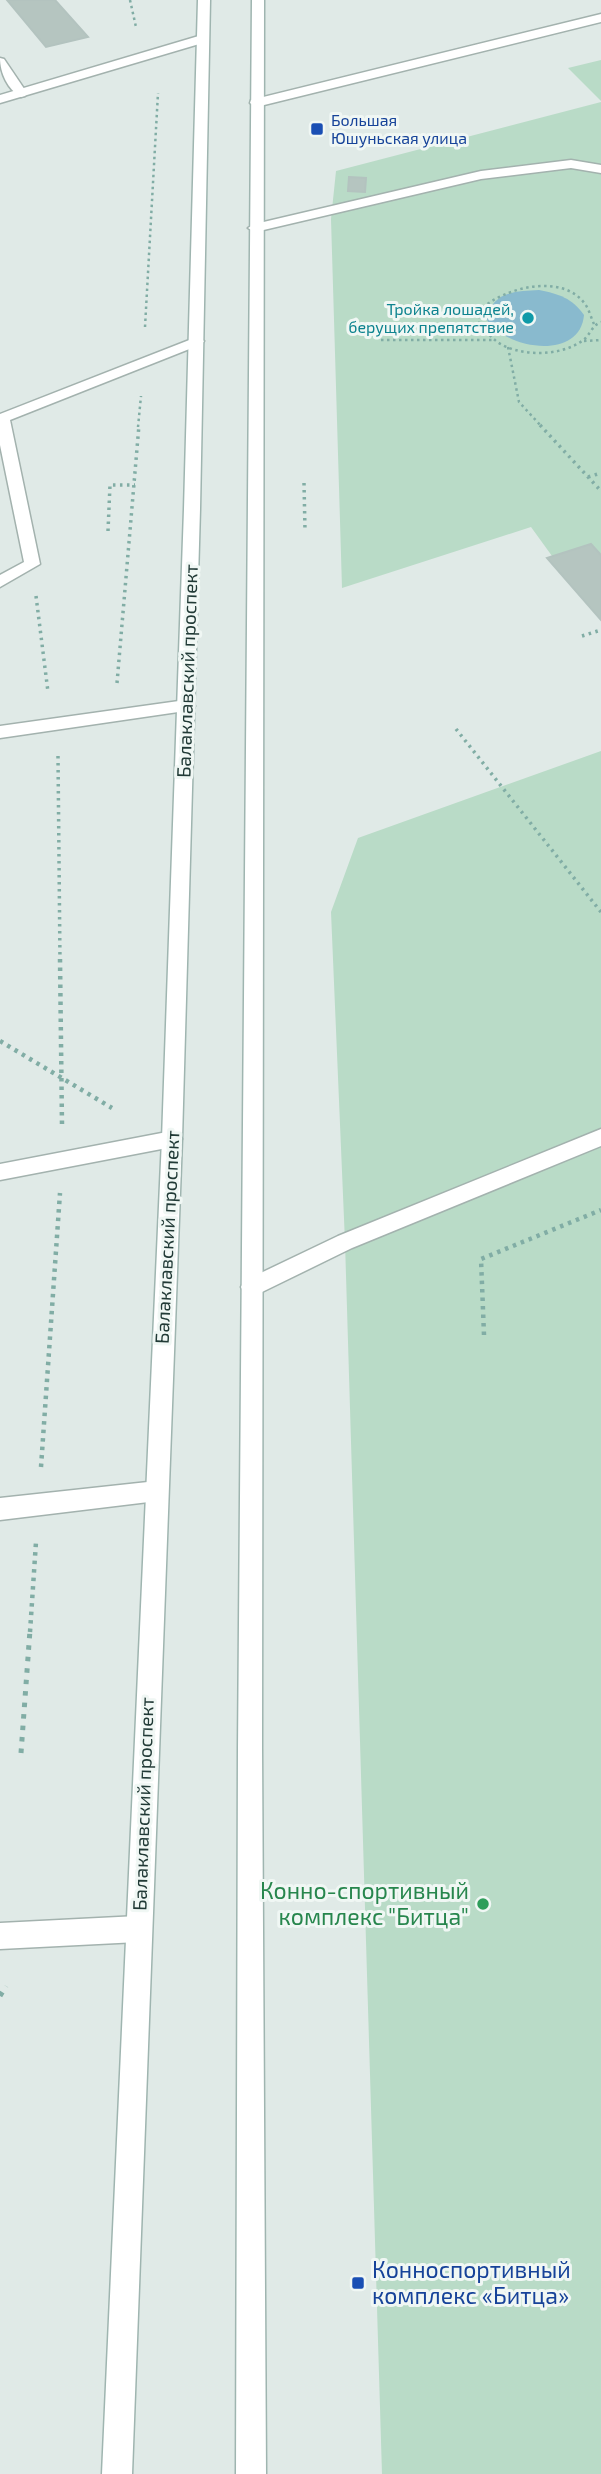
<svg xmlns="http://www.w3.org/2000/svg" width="601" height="2474" font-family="'Exo 2',sans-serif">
  <rect width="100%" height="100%" fill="#e0eae7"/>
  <path fill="#b9dbc7" d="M 601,60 L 601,101 L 568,68 Z
    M 601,102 L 601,620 L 547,558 L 552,556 L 531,527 L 342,588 L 331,219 L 336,171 Z
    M 601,751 L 601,2474 L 382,2474 L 345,1242 L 331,912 L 358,838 Z"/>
  <path fill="#89bace" d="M 539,290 C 559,294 572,298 584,315 C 580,361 507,350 487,320 C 491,292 515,291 539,290 Z"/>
  <path fill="#b5c5c0" stroke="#b3c3bf" stroke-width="2" d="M 7,0 L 55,0 L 88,37 L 46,47 Z
    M 349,177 L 366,178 L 365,192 L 348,191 Z
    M 591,544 L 601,555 L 601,620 L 547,558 Z"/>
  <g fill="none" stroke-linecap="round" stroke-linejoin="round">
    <defs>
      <path id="service" d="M 601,14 L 601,22 L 256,107 L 250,103 L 251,100 Z
        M 571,160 L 601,165 L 601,173 L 571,168 L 481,179 L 255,232 L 248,228 L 255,224 L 481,171 Z
        M 197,337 L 204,341 L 202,344 L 10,420 L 40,564 L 0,587 L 0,575 L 24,562 L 0,445 L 0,414 Z
        M 186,700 L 192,702 L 195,706 L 192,710 L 0,738 L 0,726 Z
        M 601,1129 L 601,1146 L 352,1248 L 260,1293 L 252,1296 L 244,1293 L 241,1287 L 244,1281 L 338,1236 Z
        M 172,1131 L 179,1133 L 182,1139 L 179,1145 L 172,1147 L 0,1180 L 0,1164 Z
        M 157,1481 L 165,1484 L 168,1491 L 165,1498 L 157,1501 L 0,1520 L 0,1498 Z
        M 138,1916 L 147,1920 L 151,1929 L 147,1938 L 138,1942 L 0,1949 L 0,1923 Z"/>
      <path id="minor" d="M 0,58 L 4,59 L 27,93 L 25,96 L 21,97 C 8,90 0,73 0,58 Z"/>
      <path id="tertiary" d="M 202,35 L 206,36 L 206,42 L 0,103 L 0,95 Z"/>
      <path id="secondary" d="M 198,0 L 210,0 L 200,509 L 182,1139 L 132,2474 L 102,2474 L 162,1139 L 184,509 Z
        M 252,0 L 264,0 L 262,1748 L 266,2474 L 236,2474 L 238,1748 Z"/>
    </defs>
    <use href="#service" stroke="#a3b2ae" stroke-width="3"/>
    <use href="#minor" stroke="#a3b2ae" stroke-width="3"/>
    <use href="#tertiary" stroke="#a3b2ae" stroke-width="3"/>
    <use href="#secondary" stroke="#9fb5b0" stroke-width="3"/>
    <path stroke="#81ada5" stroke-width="2.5" stroke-dasharray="2.5 3.5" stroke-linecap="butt" d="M 130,0 L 136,27
      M 594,324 C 591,318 589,309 585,304 C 562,272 503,288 480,310 L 479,325 C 485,330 490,336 496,341 C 518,357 559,357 582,341 C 590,336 591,326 601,322
      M 145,327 L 158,93
      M 381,340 L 494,340
      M 584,341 L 601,340
      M 508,347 L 519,402 L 542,427
      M 138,427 L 141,396"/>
    <path stroke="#81ada5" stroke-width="3.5" stroke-dasharray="2.5 4.5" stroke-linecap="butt" d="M 540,425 L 601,491
      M 588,477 L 601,473
      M 304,483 L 305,530
      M 108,531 L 110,485 L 135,485
      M 36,596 L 48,692
      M 582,636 L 601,630
      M 117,683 L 139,425
      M 456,729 L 601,912
      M 58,756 L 60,961"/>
    <path stroke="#81ada5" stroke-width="4.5" stroke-dasharray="3.5 5" stroke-linecap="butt" d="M 60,959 L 62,1125
      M 0,1041 L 112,1108
      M 484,1335 L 481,1259 L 601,1210
      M 41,1467 L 60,1193
      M 30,1632 L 36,1542"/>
    <path stroke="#81ada5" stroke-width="5" stroke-dasharray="4.5 7" stroke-linecap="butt" d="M 21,1753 L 30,1630
      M 0,1996 L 6,1986"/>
    <use href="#service" fill="#fff" fill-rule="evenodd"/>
    <use href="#minor" fill="#fff" fill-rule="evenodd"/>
    <use href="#tertiary" fill="#fff" fill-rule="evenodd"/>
    <use href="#secondary" fill="#fff" fill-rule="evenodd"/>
  </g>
  <g fill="#1a4fb4" stroke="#f0f7f4" stroke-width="2.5">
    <rect x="310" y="122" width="14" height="14" rx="3.5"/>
    <rect x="351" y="2276" width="14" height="14" rx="3.5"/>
  </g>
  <circle fill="#0f9aa8" stroke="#f0f7f4" stroke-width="2.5" cx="528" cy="318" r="7"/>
  <circle fill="#2e9e5b" stroke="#f0f7f4" stroke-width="2.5" cx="483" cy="1904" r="7"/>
  <g text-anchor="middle" stroke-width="6" stroke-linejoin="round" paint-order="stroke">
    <g font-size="16" fill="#164399" stroke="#f0f7f4" text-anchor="start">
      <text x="331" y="126">Большая<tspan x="331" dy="18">Юшуньская улица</tspan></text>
    </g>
    <g font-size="16" fill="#0d838f" stroke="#f0f7f4" text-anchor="end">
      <text x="514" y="315">Тройка лошадей,<tspan x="514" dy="18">берущих препятствие</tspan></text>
    </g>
    <g font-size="19" fill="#213a36" stroke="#f0f7f4">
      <text transform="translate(187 671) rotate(-88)" y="7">Балаклавский проспект</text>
      <text transform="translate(167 1237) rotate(-87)" y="7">Балаклавский проспект</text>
      <text transform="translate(143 1804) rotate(-88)" y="7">Балаклавский проспект</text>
    </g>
    <g font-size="23" fill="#27864d" stroke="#f0f7f4" text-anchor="end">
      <text x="469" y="1899">Конно-спортивный<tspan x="469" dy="26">комплекс "Битца"</tspan></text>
    </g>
    <g font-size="23" fill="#164399" stroke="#f0f7f4" text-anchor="start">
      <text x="372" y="2278">Конноспортивный<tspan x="372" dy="26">комплекс «Битца»</tspan></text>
    </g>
  </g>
</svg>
